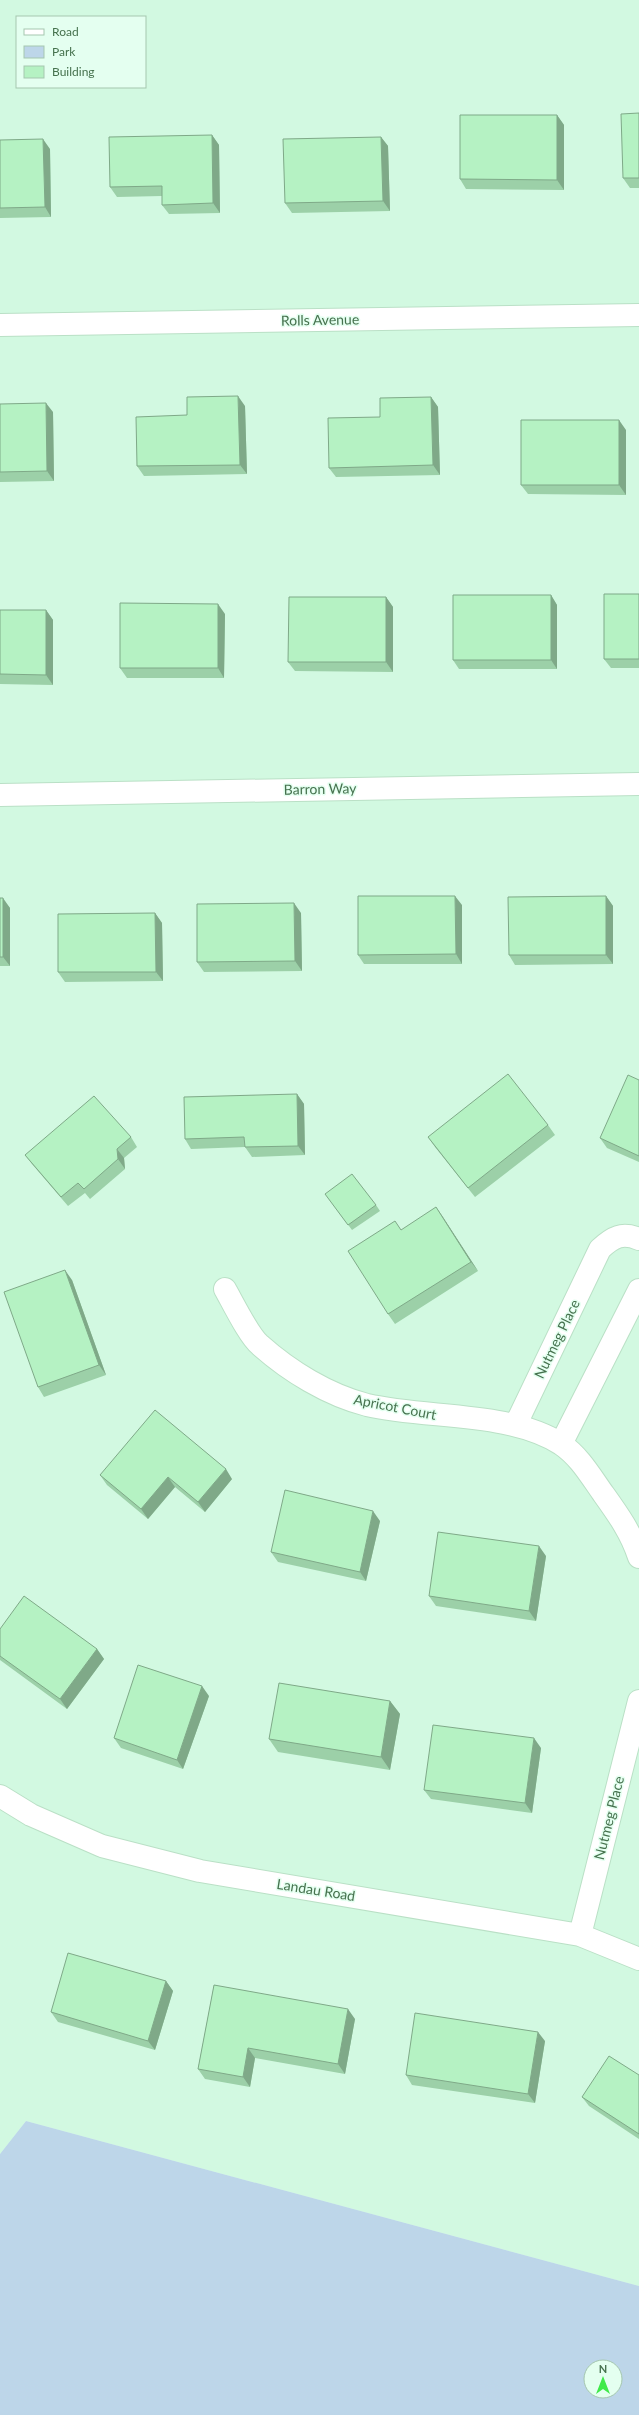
<svg xmlns="http://www.w3.org/2000/svg" width="639" height="2415" font-family="Lato,sans-serif">
  <rect width="100%" height="100%" fill="#defceb"/>
  <path fill="#d2f9e1" fill-rule="evenodd" d="M 0,0 L 639,0 L 639,2286 L 26,2121 L 0,2154 ZM 17,17 L 145,17 L 145,87 L 17,87 Z"/>
  <path fill="#bdd6e9" fill-rule="evenodd" d="M 26,2121 L 639,2286 L 639,2415 L 0,2415 L 0,2154 ZM 591,2367 L 615,2367 L 615,2391 L 591,2391 Z"/>
  <g fill="none" stroke-linecap="round" stroke-linejoin="round">
    <defs>
      <path id="minor" d="M 0,325 L 639,315
        M 0,795 L 639,784
        M 225,1289 C 233,1303 249,1336 260,1345 C 289,1371 328,1395 367,1405 C 428,1419 509,1411 561,1444 C 579,1456 590,1475 602,1492 C 617,1513 631,1532 639,1557
        M 516,1424 L 600,1249 C 613,1237 622,1232 639,1239
        M 561,1444 L 639,1290
        M 0,1796 L 31,1815 L 102,1846 L 200,1871 L 580,1935 L 639,1959
        M 580,1935 L 639,1701"/>
    </defs>
    <use href="#minor" stroke="#bae0c6" stroke-width="24"/>
    <use href="#minor" stroke="#fff" stroke-width="22"/>
  </g>
  <path fill="#9cd0a8" d="M 639,113 L 639,188 L 630,188 L 623,178 Z
    M 557,115 L 564,125 L 564,190 L 466,189 L 460,179 Z
    M 212,135 L 219,145 L 220,213 L 169,214 L 162,205 L 162,196 L 117,197 L 110,187 Z
    M 381,137 L 388,146 L 390,211 L 292,213 L 285,203 Z
    M 0,140 L 50,149 L 51,217 L 0,218 Z
    M 431,397 L 438,407 L 440,475 L 336,477 L 329,468 Z
    M 0,404 L 53,412 L 54,481 L 0,482 Z
    M 245,406 L 247,474 L 144,476 L 137,466 L 187,415 Z
    M 626,430 L 626,495 L 528,494 L 521,485 Z
    M 639,594 L 639,668 L 611,668 L 604,659 Z
    M 551,595 L 557,605 L 557,669 L 459,669 L 453,660 Z
    M 386,597 L 393,607 L 393,672 L 295,671 L 288,662 Z
    M 0,610 L 46,610 L 53,620 L 53,685 L 0,684 Z
    M 225,614 L 224,678 L 127,678 L 120,668 Z
    M 606,896 L 613,906 L 613,964 L 515,965 L 509,955 Z
    M 0,898 L 10,908 L 10,966 L 0,966 Z
    M 462,905 L 462,964 L 364,964 L 358,955 Z
    M 155,913 L 162,923 L 163,981 L 65,982 L 58,972 Z
    M 301,913 L 302,971 L 204,972 L 197,962 Z
    M 639,1080 L 639,1162 L 607,1148 L 600,1138 Z
    M 297,1094 L 304,1104 L 305,1155 L 252,1157 L 245,1147 L 191,1149 L 185,1139 Z
    M 548,1125 L 555,1135 L 475,1197 L 435,1147 L 428,1137 Z
    M 131,1137 L 137,1147 L 124,1158 L 125,1169 L 90,1199 L 85,1193 L 68,1206 L 32,1164 L 25,1155 Z
    M 329,1199 L 376,1205 L 380,1211 L 352,1230 Z
    M 436,1207 L 478,1271 L 395,1324 L 388,1314 Z
    M 72,1280 L 106,1375 L 44,1397 L 38,1387 Z
    M 100,1475 L 232,1479 L 205,1512 L 175,1487 L 148,1519 L 107,1485 Z
    M 380,1521 L 366,1581 L 278,1562 L 271,1552 Z
    M 546,1556 L 536,1621 L 436,1606 L 429,1596 Z
    M 0,1629 L 97,1649 L 104,1659 L 67,1709 L 0,1660 Z
    M 209,1696 L 183,1769 L 121,1748 L 114,1738 Z
    M 390,1701 L 400,1714 L 390,1770 L 278,1752 L 269,1739 Z
    M 541,1748 L 532,1813 L 431,1799 L 424,1790 Z
    M 166,1981 L 173,1991 L 155,2050 L 58,2022 L 51,2012 Z
    M 214,1985 L 355,2019 L 345,2074 L 255,2058 L 250,2087 L 205,2079 L 198,2069 Z
    M 545,2041 L 535,2103 L 412,2085 L 406,2075 Z
    M 639,2075 L 639,2139 L 589,2106 L 582,2097 Z"/>
  <path fill="#7fa988" d="M 557,115 L 564,125 L 564,190 L 557,180 Z
    M 212,135 L 219,145 L 220,213 L 213,203 Z
    M 381,137 L 388,146 L 390,211 L 383,201 Z
    M 43,139 L 50,149 L 51,217 L 45,207 Z
    M 238,396 L 245,406 L 247,474 L 240,465 Z
    M 431,397 L 438,407 L 440,475 L 433,465 Z
    M 46,403 L 53,412 L 54,481 L 47,471 Z
    M 619,420 L 626,430 L 626,495 L 619,485 Z
    M 551,595 L 557,605 L 557,669 L 551,660 Z
    M 386,597 L 393,607 L 393,672 L 386,662 Z
    M 218,604 L 225,614 L 224,678 L 218,668 Z
    M 46,610 L 53,620 L 53,685 L 46,675 Z
    M 455,896 L 462,905 L 462,964 L 456,954 Z
    M 606,896 L 613,906 L 613,964 L 606,955 Z
    M 3,898 L 10,908 L 10,966 L 3,957 Z
    M 294,903 L 301,913 L 302,971 L 295,961 Z
    M 155,913 L 162,923 L 163,981 L 156,972 Z
    M 297,1094 L 304,1104 L 305,1155 L 298,1146 Z
    M 117,1149 L 124,1158 L 125,1169 L 118,1159 Z
    M 436,1207 L 443,1217 L 478,1271 L 471,1262 Z
    M 65,1270 L 72,1280 L 106,1375 L 99,1365 Z
    M 226,1469 L 232,1479 L 205,1512 L 198,1502 Z
    M 168,1477 L 175,1487 L 148,1519 L 141,1509 Z
    M 373,1511 L 380,1521 L 366,1581 L 360,1572 Z
    M 539,1546 L 546,1556 L 536,1621 L 529,1611 Z
    M 97,1649 L 104,1659 L 67,1709 L 60,1699 Z
    M 202,1686 L 209,1696 L 183,1769 L 177,1760 Z
    M 390,1701 L 400,1714 L 390,1770 L 381,1757 Z
    M 534,1738 L 541,1748 L 532,1813 L 525,1803 Z
    M 166,1981 L 173,1991 L 155,2050 L 148,2041 Z
    M 348,2009 L 355,2019 L 345,2074 L 338,2064 Z
    M 538,2032 L 545,2041 L 535,2103 L 528,2094 Z
    M 248,2048 L 255,2058 L 250,2087 L 243,2077 Z"/>
  <path fill="#b5f2c3" stroke="#7fa988" d="M 639,113 L 639,178 L 623,178 L 621,114 Z
    M 460,115 L 557,115 L 557,180 L 460,179 Z
    M 212,135 L 213,203 L 162,205 L 162,186 L 110,187 L 109,137 Z
    M 381,137 L 383,201 L 285,203 L 283,139 Z
    M 43,139 L 45,207 L 0,208 L 0,140 Z
    M 238,396 L 240,465 L 137,466 L 136,417 L 187,415 L 187,397 Z
    M 431,397 L 433,465 L 329,468 L 328,418 L 380,417 L 380,398 Z
    M 46,403 L 47,471 L 0,472 L 0,404 Z
    M 521,420 L 619,420 L 619,485 L 521,485 Z
    M 604,594 L 639,594 L 639,659 L 604,659 Z
    M 453,595 L 551,595 L 551,660 L 453,660 Z
    M 289,597 L 386,597 L 386,662 L 288,662 Z
    M 120,603 L 218,604 L 218,668 L 120,668 Z
    M 0,610 L 46,610 L 46,675 L 0,674 Z
    M 358,896 L 455,896 L 456,954 L 358,955 Z
    M 606,896 L 606,955 L 509,955 L 508,897 Z
    M 0,898 L 3,898 L 3,957 L 0,957 Z
    M 294,903 L 295,961 L 197,962 L 197,904 Z
    M 155,913 L 156,972 L 58,972 L 58,914 Z
    M 508,1074 L 548,1125 L 468,1188 L 428,1137 Z
    M 628,1075 L 639,1080 L 639,1156 L 600,1138 Z
    M 297,1094 L 298,1146 L 245,1147 L 244,1137 L 185,1139 L 184,1097 Z
    M 94,1096 L 131,1137 L 117,1149 L 118,1159 L 84,1189 L 78,1183 L 61,1197 L 25,1155 Z
    M 352,1174 L 376,1205 L 348,1225 L 325,1194 Z
    M 436,1207 L 471,1262 L 388,1314 L 348,1251 L 395,1221 L 401,1230 Z
    M 65,1270 L 99,1365 L 38,1387 L 4,1292 Z
    M 155,1410 L 226,1469 L 198,1502 L 168,1477 L 141,1509 L 100,1475 Z
    M 285,1490 L 373,1511 L 360,1572 L 271,1552 Z
    M 438,1532 L 539,1546 L 529,1611 L 429,1596 Z
    M 24,1596 L 97,1649 L 60,1699 L 0,1656 L 0,1629 Z
    M 138,1665 L 202,1686 L 177,1760 L 114,1738 Z
    M 279,1683 L 390,1701 L 381,1757 L 269,1739 Z
    M 433,1725 L 534,1738 L 525,1803 L 424,1790 Z
    M 68,1953 L 166,1981 L 148,2041 L 51,2012 Z
    M 214,1985 L 348,2009 L 338,2064 L 248,2048 L 243,2077 L 198,2069 Z
    M 415,2013 L 538,2032 L 528,2094 L 406,2075 Z
    M 609,2056 L 639,2075 L 639,2134 L 582,2097 Z"/>
  <g text-anchor="middle" stroke-width="3" stroke-linejoin="round" paint-order="stroke">
    <g font-size="14" fill="#46724e" stroke="#e4fff0">
      <text transform="translate(320 320) rotate(-1)" y="5">Rolls Avenue</text>
      <text transform="translate(320 789) rotate(-1)" y="5">Barron Way</text>
      <text transform="translate(557 1339) rotate(-64)" y="5">Nutmeg Place</text>
      <text transform="translate(395 1407) rotate(11)" y="5">Apricot Court</text>
      <text transform="translate(609 1818) rotate(-76)" y="5">Nutmeg Place</text>
      <text transform="translate(316 1890) rotate(9)" y="5">Landau Road</text>
    </g>
  </g>
  <rect x="16" y="16" width="130" height="72" fill="#e4fff0" stroke="#a5c7af"/>
  <rect x="24" y="29" width="20" height="6" fill="#ffffff" stroke="#a5c7af"/>
  <text x="52" y="36" font-size="12" fill="#46724e">Road</text>
  <rect x="24" y="46" width="20" height="12" fill="#bdd6e9" stroke="#a5c7af"/>
  <text x="52" y="56" font-size="12" fill="#46724e">Park</text>
  <rect x="24" y="66" width="20" height="12" fill="#b5f2c3" stroke="#a5c7af"/>
  <text x="52" y="76" font-size="12" fill="#46724e">Building</text>
  <g transform="translate(603 2379)"><circle r="19" fill="#e4fff0" stroke="#a5c7af"/>
  <path d="M0-3L7 15L0 10L-7 15Z" fill="#3fea49"/>
  <text y="-6" font-size="11" font-weight="bold" text-anchor="middle" fill="#46724e">N</text>
  </g>
</svg>
